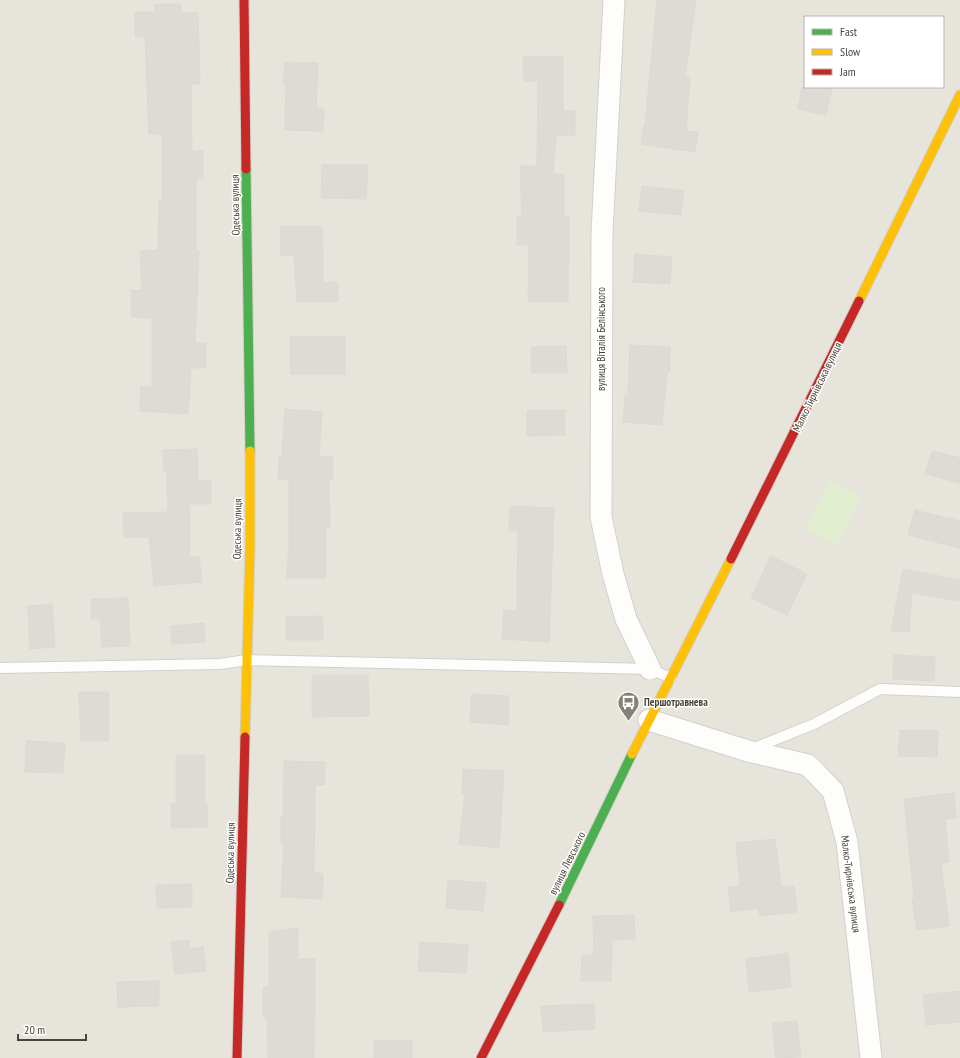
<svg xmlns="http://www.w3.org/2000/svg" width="960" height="1058" font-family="'PT Sans Narrow',sans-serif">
  <rect width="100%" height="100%" fill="#f4f2ee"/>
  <path fill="#e7e4dc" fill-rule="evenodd" d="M 0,0 L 960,0 L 960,1058 L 0,1058 ZM 805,17 L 943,17 L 943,87 L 805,87 Z"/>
  <path fill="#e1eecf" d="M 830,480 L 861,496 L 837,545 L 805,529 Z"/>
  <path fill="#dedbd6" stroke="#dcd9d4" d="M 657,0 L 696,0 L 685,78 L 690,78 L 686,131 L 698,132 L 695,152 L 641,144 L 644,125 L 645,125 Z
    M 154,4 L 181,4 L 181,13 L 198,13 L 200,84 L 191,84 L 192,151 L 203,150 L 203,179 L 196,179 L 196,250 L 199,250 L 195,343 L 206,343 L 206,368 L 191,368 L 188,414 L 140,411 L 141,387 L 152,387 L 152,318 L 131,317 L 131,290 L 142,291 L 140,251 L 158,250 L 159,201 L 162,201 L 162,134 L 149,134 L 145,37 L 135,37 L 135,12 L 155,12 Z
    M 523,57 L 563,57 L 563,111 L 575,111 L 575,135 L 556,135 L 553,174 L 564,174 L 564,217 L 569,217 L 568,302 L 528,301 L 529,245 L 517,245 L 517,217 L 522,217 L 520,166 L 537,166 L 538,81 L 524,81 Z
    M 285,62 L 318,63 L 316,108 L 324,108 L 323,131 L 285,130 L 286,84 L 283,84 Z
    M 802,87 L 832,87 L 826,115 L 798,109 Z
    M 322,165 L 368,165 L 366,199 L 321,198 Z
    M 642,186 L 684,191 L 681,215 L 639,211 Z
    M 322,226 L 323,282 L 338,282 L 338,301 L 297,302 L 294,255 L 281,256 L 280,227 Z
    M 635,254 L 672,257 L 670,284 L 633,282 Z
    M 290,337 L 345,337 L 345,374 L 291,374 Z
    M 630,345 L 670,347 L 670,372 L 667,372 L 662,425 L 623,422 L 625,396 L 628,397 Z
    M 566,346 L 567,373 L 531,373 L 531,347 Z
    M 285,409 L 322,412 L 319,457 L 333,457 L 333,480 L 329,479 L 330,528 L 326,528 L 326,578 L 287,578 L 288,556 L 289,556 L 289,479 L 278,479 L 279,457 L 282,457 Z
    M 565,410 L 565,435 L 527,436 L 527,411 Z
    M 197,449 L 198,481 L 211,481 L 211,504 L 189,504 L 190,557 L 199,557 L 202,582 L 154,586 L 149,537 L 124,537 L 123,513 L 168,512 L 167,471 L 164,471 L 163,450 Z
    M 932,451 L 960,458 L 960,483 L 925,474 Z
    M 510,506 L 554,508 L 549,642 L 502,639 L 504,610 L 517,611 L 518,531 L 509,530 Z
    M 915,510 L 960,521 L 960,548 L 908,535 Z
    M 771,556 L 807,574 L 787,615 L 751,598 Z
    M 903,569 L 960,580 L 960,601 L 912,593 L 909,632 L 891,631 Z
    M 128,598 L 130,646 L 102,647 L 100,619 L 91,619 L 91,599 Z
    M 52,604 L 55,647 L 30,649 L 28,606 Z
    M 322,616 L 323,640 L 286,640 L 286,617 Z
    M 204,623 L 205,642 L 172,644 L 171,626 Z
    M 894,655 L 935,657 L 934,681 L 893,679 Z
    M 312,675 L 368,675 L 369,716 L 312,717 Z
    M 79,692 L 109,692 L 109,741 L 81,741 Z
    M 472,694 L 509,696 L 508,725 L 470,722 Z
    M 900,730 L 938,731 L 937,757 L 898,756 Z
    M 26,741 L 65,743 L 63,773 L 25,772 Z
    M 176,755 L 205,755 L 205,803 L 207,803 L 208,827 L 171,828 L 171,803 L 176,803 Z
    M 284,761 L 325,762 L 325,785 L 315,785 L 314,873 L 323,874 L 322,899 L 281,897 L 284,843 L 281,843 L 281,816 L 283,816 Z
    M 463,769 L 504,771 L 499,848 L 459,844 L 465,794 L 462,794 Z
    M 954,793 L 956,818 L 945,819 L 949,862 L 941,863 L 949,926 L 917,930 L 912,899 L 914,899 L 904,799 Z
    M 775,839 L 781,887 L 794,886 L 797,912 L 760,916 L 759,908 L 731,912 L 728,887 L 740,886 L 736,843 Z
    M 448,880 L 486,883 L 483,911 L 446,908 Z
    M 192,884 L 192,907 L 157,908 L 156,885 Z
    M 634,915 L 635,939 L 612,940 L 611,981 L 581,981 L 582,955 L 594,955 L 593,916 Z
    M 298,928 L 298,959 L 315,959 L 314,1058 L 268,1058 L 267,1017 L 263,1017 L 263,987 L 269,987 L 269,932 Z
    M 189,940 L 190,949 L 203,947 L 206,971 L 175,974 L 171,942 Z
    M 420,942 L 468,945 L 466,973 L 418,971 Z
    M 788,953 L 791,987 L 749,992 L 746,959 Z
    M 159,981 L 159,1006 L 118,1007 L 117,982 Z
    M 960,991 L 960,1022 L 926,1025 L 923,995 Z
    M 594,1004 L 595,1029 L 543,1032 L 541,1006 Z
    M 797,1021 L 801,1057 L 776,1058 L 772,1023 Z
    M 374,1041 L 412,1041 L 412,1058 L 374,1058 Z"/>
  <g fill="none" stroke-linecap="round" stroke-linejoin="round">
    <defs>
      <path id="lane" d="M 0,668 L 220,664 L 247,660 L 650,669 L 671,678
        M 752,749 L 814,724 L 880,689 L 960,692"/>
      <path id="street" d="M 614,0 L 602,233 L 601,517 L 613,574 L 626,619 L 650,669
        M 649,720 L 748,751 L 808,765 L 833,791 L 847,842 L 871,1058"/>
      <path id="fast" d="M 246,169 L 250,451
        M 559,905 L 632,754"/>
      <path id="slow" d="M 859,301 L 960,95
        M 245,737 L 250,549 L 250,451
        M 632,754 L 731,559"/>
      <path id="jam" d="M 244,0 L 246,169
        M 731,559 L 859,301
        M 237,1058 L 245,737
        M 481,1058 L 559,905"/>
    </defs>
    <use href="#lane" stroke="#d2d0cb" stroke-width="12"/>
    <use href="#street" stroke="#d2d0cb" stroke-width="23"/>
    <use href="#fast" stroke="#d3cfc5" stroke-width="11"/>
    <use href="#slow" stroke="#d3cfc5" stroke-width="11"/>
    <use href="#jam" stroke="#d3cfc5" stroke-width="11"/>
    <use href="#lane" stroke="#fdfdfc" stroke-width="10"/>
    <use href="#street" stroke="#fdfdfc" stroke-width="21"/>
    <use href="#fast" stroke="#4caf50" stroke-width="9"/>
    <use href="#slow" stroke="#ffc107" stroke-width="9"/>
    <use href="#jam" stroke="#c62828" stroke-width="9"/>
  </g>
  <defs>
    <symbol id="bus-pin" viewBox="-11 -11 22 30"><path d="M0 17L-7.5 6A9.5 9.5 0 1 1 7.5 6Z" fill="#868178" stroke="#fff"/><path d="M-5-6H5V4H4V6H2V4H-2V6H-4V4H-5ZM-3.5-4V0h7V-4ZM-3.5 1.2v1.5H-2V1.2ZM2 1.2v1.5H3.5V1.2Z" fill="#fff"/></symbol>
  </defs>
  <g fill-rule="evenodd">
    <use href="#bus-pin" x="616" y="690" width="25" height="34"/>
  </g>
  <g text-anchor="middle" stroke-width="3" stroke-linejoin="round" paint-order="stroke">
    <g font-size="11" fill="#4b4439" stroke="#fff">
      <text transform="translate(235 205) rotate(-91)" y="4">Одеська вулиця</text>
      <text transform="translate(601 339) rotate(-90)" y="4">вулиця Віталія Белінського</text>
      <text transform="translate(817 387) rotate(-64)" y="4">Малко-Тирнівська вулиця</text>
      <text transform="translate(237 529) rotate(-89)" y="4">Одеська вулиця</text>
      <text transform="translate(230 853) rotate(-89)" y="4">Одеська вулиця</text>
      <text transform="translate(567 863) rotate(-64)" y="4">вулиця Левського</text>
      <text transform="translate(851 884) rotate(83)" y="4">Малко-Тирнівська вулиця</text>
    </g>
    <g font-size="11" font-weight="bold" fill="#4b4439" stroke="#fff" text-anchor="start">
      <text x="644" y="706">Першотравнева</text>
    </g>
  </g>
  <rect x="804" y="16" width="140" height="72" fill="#ffffff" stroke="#b7b4b0"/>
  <rect x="812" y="29" width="20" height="6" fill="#4caf50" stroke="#b7b4b0"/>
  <text x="840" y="36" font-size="12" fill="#4b4439">Fast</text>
  <rect x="812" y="49" width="20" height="6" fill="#ffc107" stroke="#b7b4b0"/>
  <text x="840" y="56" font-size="12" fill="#4b4439">Slow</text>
  <rect x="812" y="69" width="20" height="6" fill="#c62828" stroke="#b7b4b0"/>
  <text x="840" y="76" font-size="12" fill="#4b4439">Jam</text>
  <path d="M18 1034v6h68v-6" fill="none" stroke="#4b4439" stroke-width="2"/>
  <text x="24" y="1034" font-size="12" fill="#4b4439" stroke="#ffffff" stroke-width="3" paint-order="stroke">20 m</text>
</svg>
